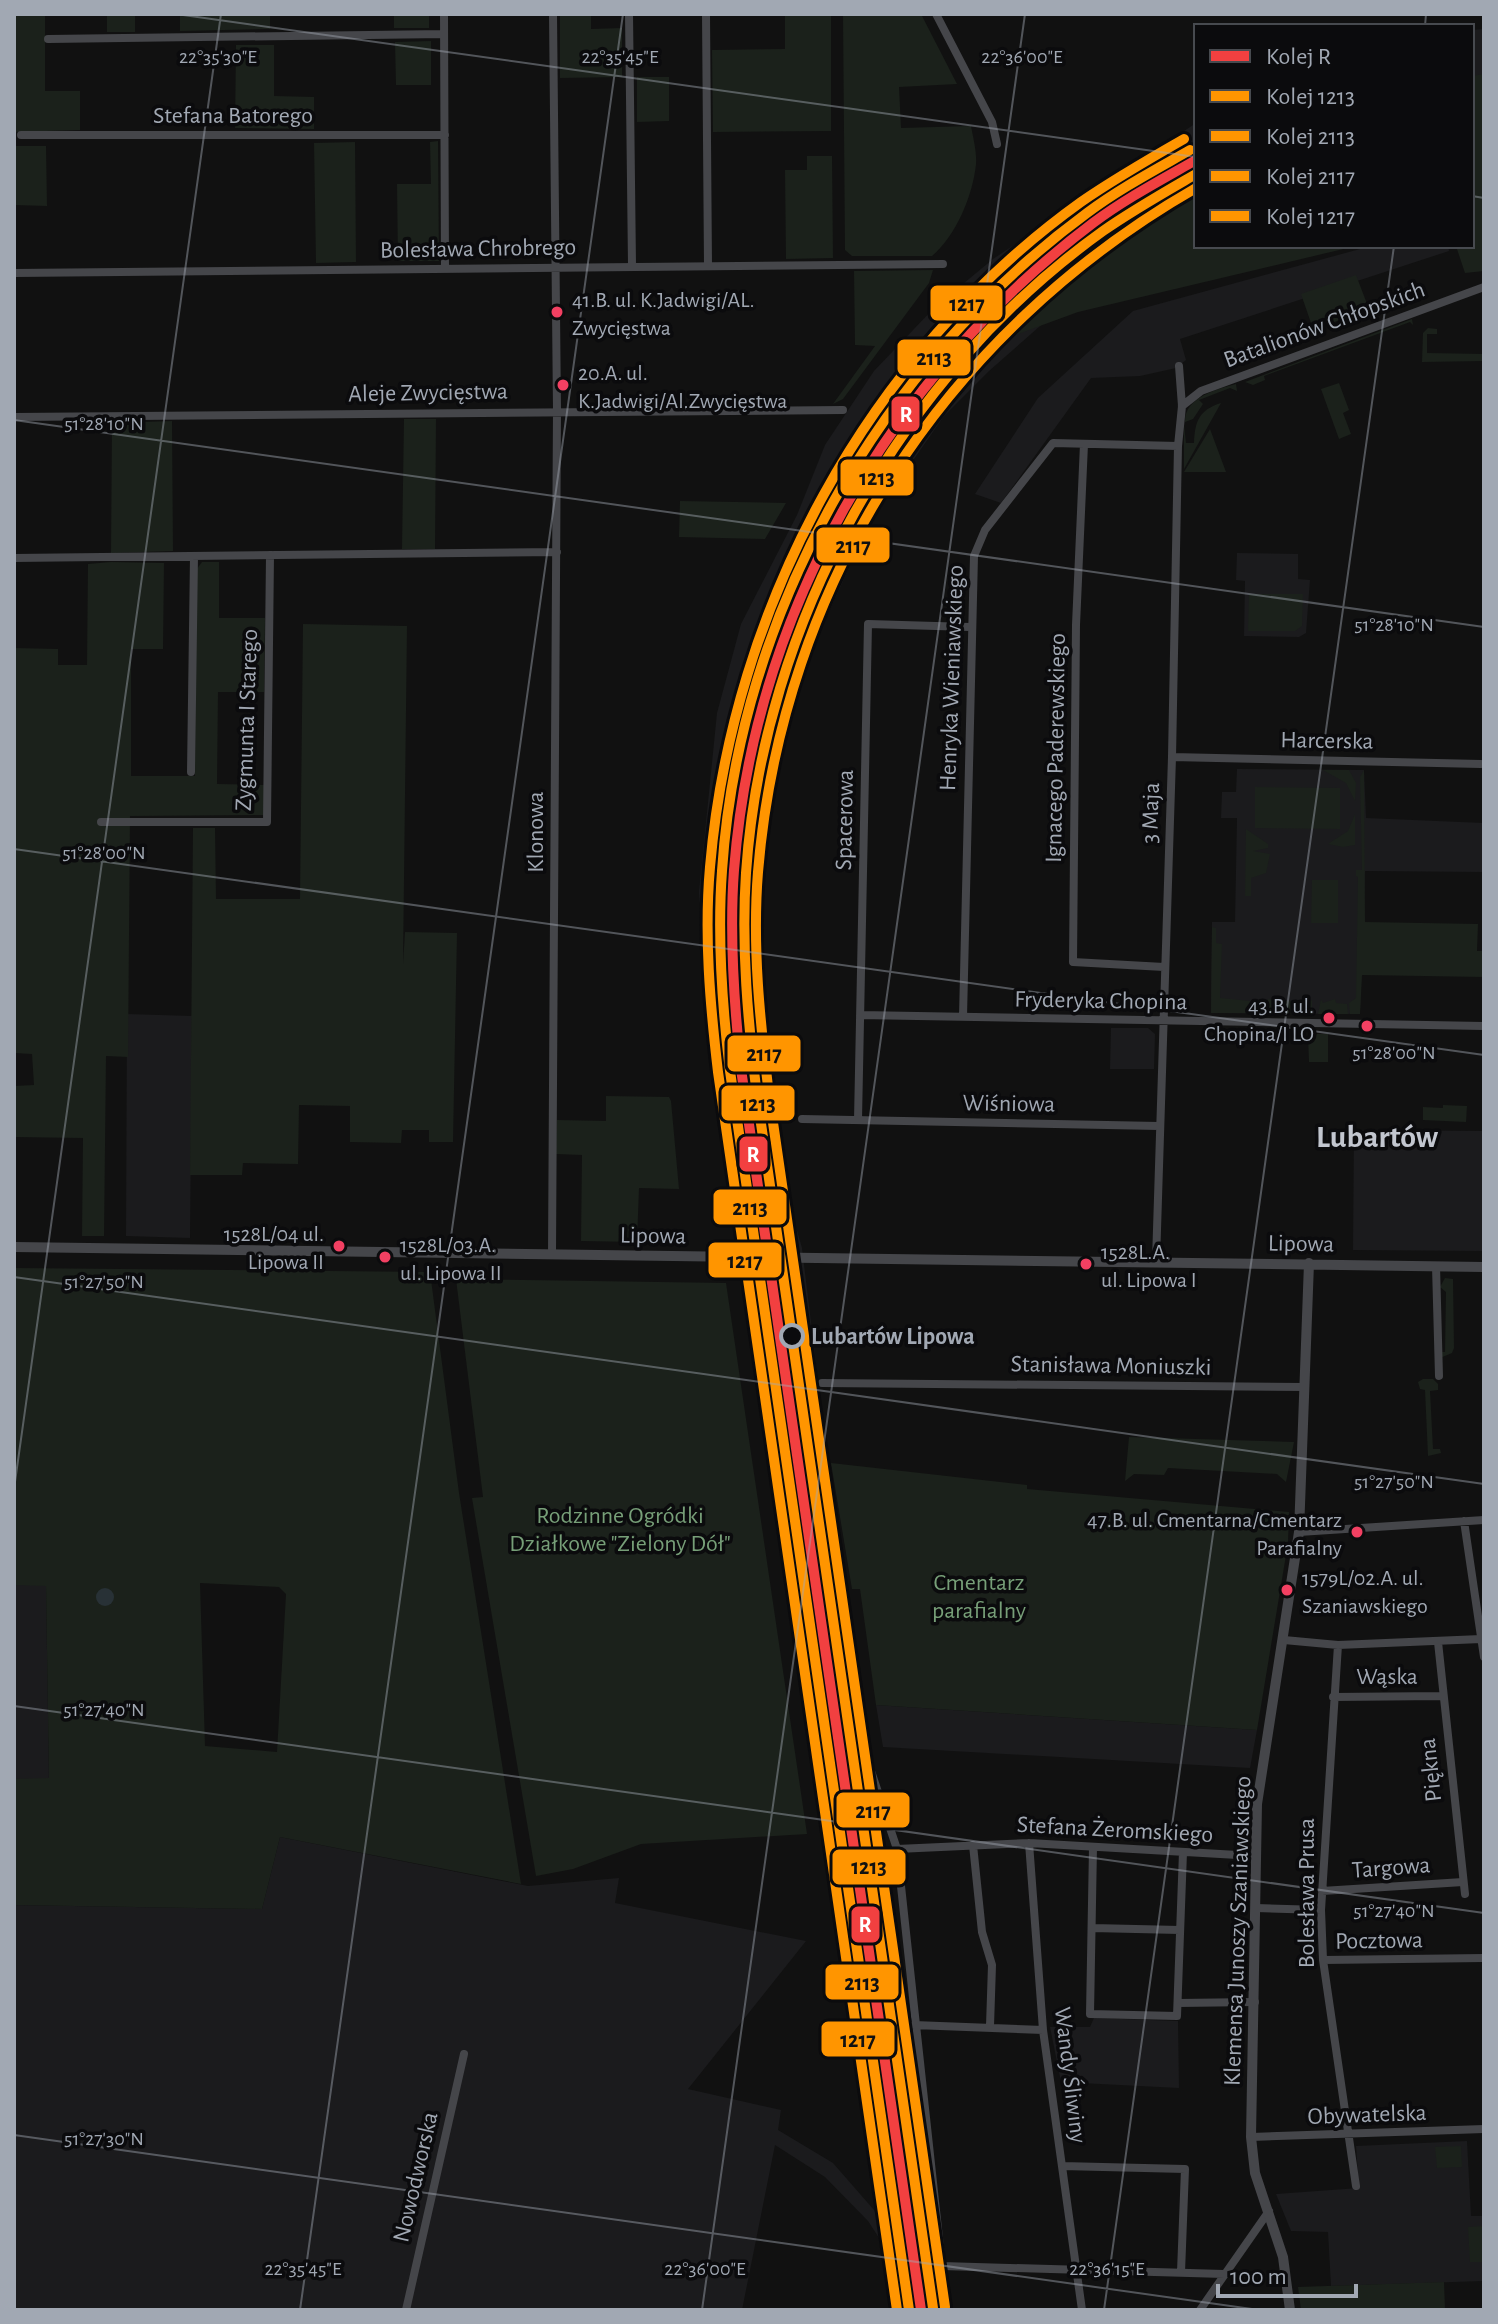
<svg xmlns="http://www.w3.org/2000/svg" width="1498" height="2324" font-family="'Alegreya Sans',sans-serif">
  <rect width="100%" height="100%" fill="#111"/>
  <path fill="#1b1b1d" d="M 1484,29 L 1484,98 L 1472,100 L 1472,30 Z
    M 1196,123 L 1196,213 L 1109,265 L 989,371 L 944,416 L 870,522 L 813,647 L 779,752 L 763,824 L 765,1022 L 789,1203 L 802,1248 L 823,1421 L 803,1424 L 803,1429 L 929,2310 L 894,2310 L 885,2247 L 868,2221 L 825,2177 L 775,2145 L 742,2310 L 14,2310 L 14,1905 L 262,1909 L 280,1837 L 528,1886 L 619,1878 L 615,1903 L 806,1941 L 688,2089 L 781,2110 L 778,2130 L 833,2163 L 881,2218 L 773,1427 L 737,1250 L 715,1090 L 699,892 L 717,713 L 741,624 L 797,515 L 825,445 L 874,371 L 934,308 L 993,259 Z
    M 1371,246 L 1448,246 L 1449,251 L 1180,339 L 1186,360 L 1176,368 L 1140,376 L 1091,378 L 1001,503 L 975,494 L 1038,398 L 1133,311 Z
    M 1237,553 L 1298,554 L 1298,579 L 1310,580 L 1306,633 L 1299,637 L 1244,636 L 1245,581 L 1236,580 Z
    M 1237,769 L 1364,770 L 1366,818 L 1484,823 L 1484,872 L 1365,871 L 1360,1014 L 1211,1013 L 1212,922 L 1235,922 L 1237,818 L 1221,818 L 1222,792 L 1236,792 Z
    M 127,1014 L 192,1016 L 190,1238 L 126,1236 Z
    M 1111,1028 L 1148,1028 L 1155,1034 L 1154,1069 L 1110,1069 Z
    M 1354,1130 L 1484,1131 L 1484,1251 L 1353,1250 Z
    M 14,1585 L 46,1585 L 49,1779 L 14,1779 Z
    M 876,1705 L 1257,1730 L 1250,1768 L 883,1747 Z
    M 1094,2018 L 1178,2021 L 1179,2088 L 1061,2082 L 1050,2027 L 1090,2027 Z
    M 1467,2141 L 1471,2216 L 1484,2216 L 1484,2281 L 1331,2286 L 1328,2232 L 1291,2231 L 1276,2194 L 1359,2188 L 1356,2146 Z"/>
  <path fill="#1b211b" fill-rule="evenodd" d="M 14,14 L 45,14 L 45,91 L 80,91 L 80,130 L 14,132 Z
    M 107,14 L 135,14 L 135,32 L 107,32 Z
    M 180,14 L 270,14 L 270,29 L 180,31 Z
    M 394,14 L 429,14 L 429,28 L 394,28 Z
    M 560,14 L 591,14 L 591,29 L 622,28 L 622,77 L 560,78 Z
    M 785,14 L 831,14 L 831,131 L 713,132 L 712,50 L 785,49 Z
    M 843,14 L 921,14 L 957,84 L 899,87 L 901,128 L 971,126 C 973,137 977,152 976,164 C 973,195 956,236 932,256 L 852,256 L 845,250 Z
    M 431,41 L 431,85 L 396,85 L 395,42 Z
    M 236,45 L 274,45 L 274,96 L 314,97 L 314,129 L 235,128 Z
    M 1484,74 L 1484,271 L 1465,273 L 1456,246 L 1472,246 L 1472,76 Z
    M 637,77 L 669,77 L 669,121 L 637,122 Z
    M 438,141 L 439,261 L 398,261 L 397,184 L 431,184 L 430,142 Z
    M 355,142 L 356,262 L 316,263 L 314,143 Z
    M 14,146 L 46,146 L 47,206 L 14,205 Z
    M 807,156 L 832,156 L 833,258 L 786,259 L 785,170 L 807,170 Z
    M 1196,173 L 1196,246 L 1356,246 L 1078,312 L 963,354 C 1035,287 1109,219 1196,173 Z
    M 933,270 L 929,283 L 843,399 L 833,404 L 875,346 L 855,345 L 854,271 Z
    M 1356,275 L 1369,309 L 1313,330 L 1311,325 L 1353,312 L 1357,307 L 1311,323 L 1301,294 Z
    M 1412,319 L 1413,325 L 1410,322 L 1264,376 L 1265,380 L 1253,385 L 1245,382 Z
    M 1428,328 L 1437,329 L 1437,334 L 1427,334 L 1427,353 L 1484,354 L 1484,361 L 1422,362 L 1423,333 Z
    M 1339,383 L 1349,410 L 1343,413 L 1351,434 L 1339,439 L 1321,389 Z
    M 1236,384 L 1237,391 L 1230,388 L 1199,400 L 1203,404 L 1193,419 L 1185,422 C 1184,398 1217,389 1236,384 Z
    M 1221,403 L 1184,469 L 1184,425 L 1186,443 L 1194,443 C 1195,421 1199,410 1221,403 Z
    M 404,419 L 436,419 L 435,549 L 402,549 Z
    M 172,421 L 173,551 L 111,553 L 112,423 Z
    M 1210,429 L 1226,472 L 1184,472 Z
    M 680,501 L 786,503 L 765,539 L 679,537 Z
    M 111,562 L 164,563 L 163,649 L 131,649 L 131,776 L 195,776 L 196,570 L 202,562 L 219,562 L 219,618 L 265,618 L 264,692 L 218,692 L 217,784 L 264,785 L 264,815 L 130,816 L 128,1057 L 106,1056 L 104,1236 L 82,1236 L 83,1138 L 14,1137 L 14,1086 L 34,1085 L 32,1054 L 14,1053 L 14,648 L 58,649 L 58,665 L 87,665 L 88,564 Z
    M 1249,594 L 1303,594 L 1302,626 L 1295,631 L 1248,631 Z
    M 303,624 L 407,626 L 403,964 L 405,932 L 457,933 L 453,1142 L 429,1142 L 429,1130 L 402,1130 L 401,1143 L 350,1142 L 350,1106 L 299,1105 L 298,1164 L 243,1163 L 242,1175 L 190,1175 L 193,828 L 215,828 L 216,899 L 300,899 Z
    M 1323,770 L 1349,770 L 1356,783 L 1355,801 L 1346,783 Z
    M 1364,770 L 1365,922 L 1478,924 L 1477,951 L 1484,951 L 1484,977 L 1362,975 L 1360,1014 L 1350,1014 L 1349,1003 L 1356,998 L 1358,877 L 1356,876 L 1356,870 L 1362,870 L 1360,777 Z
    M 1255,787 L 1340,788 L 1340,829 L 1255,828 Z
    M 1355,814 L 1355,845 L 1343,847 L 1328,844 L 1348,831 Z
    M 1246,829 L 1268,844 L 1268,848 L 1253,851 L 1270,854 L 1266,873 L 1251,878 L 1251,896 L 1245,896 Z
    M 1312,880 L 1338,880 L 1338,923 L 1311,923 Z
    M 1212,927 L 1216,928 L 1216,943 L 1222,944 L 1220,998 L 1250,1001 L 1249,1013 L 1211,1013 Z
    M 1268,999 L 1308,1003 L 1312,1000 L 1312,1014 L 1267,1013 Z
    M 1321,999 L 1323,1003 L 1335,999 L 1336,1003 L 1347,1004 L 1348,1014 L 1318,1014 Z
    M 1308,1034 L 1328,1034 L 1328,1062 L 1309,1062 Z
    M 606,1096 L 669,1097 L 671,1101 L 679,1189 L 639,1188 L 637,1242 L 581,1241 L 582,1155 L 556,1154 L 557,1120 L 606,1121 Z
    M 1443,1105 L 1467,1106 L 1466,1122 L 1423,1120 L 1423,1107 L 1443,1108 Z
    M 14,1268 L 430,1272 L 459,1493 L 521,1884 L 280,1837 L 262,1909 L 14,1905 L 14,1779 L 49,1778 L 46,1586 L 14,1585 ZM 200,1583 L 279,1587 L 286,1594 L 277,1752 L 205,1746 Z
    M 1445,1278 L 1453,1279 L 1454,1348 L 1452,1353 L 1440,1358 L 1439,1352 L 1445,1352 L 1446,1292 L 1440,1287 Z
    M 456,1279 L 726,1283 L 807,1834 L 641,1844 L 573,1869 L 536,1876 L 472,1498 L 483,1497 Z
    M 1423,1379 L 1433,1379 L 1438,1384 L 1438,1390 L 1430,1391 L 1433,1449 L 1440,1449 L 1441,1453 L 1428,1456 L 1425,1390 L 1420,1389 L 1418,1382 Z
    M 1129,1437 L 1294,1442 L 1286,1482 L 1277,1474 L 1168,1468 L 1164,1475 L 1134,1474 L 1125,1481 Z
    M 831,1463 L 1027,1485 L 1027,1489 L 1289,1512 L 1288,1543 L 1257,1730 L 876,1705 L 860,1589 L 852,1589 Z
    M 1461,2146 L 1462,2167 L 1437,2168 L 1435,2147 Z
    M 1484,2226 L 1484,2262 L 1470,2262 L 1468,2227 Z
    M 1483,2281 L 1484,2310 L 1301,2310 L 1298,2287 L 1444,2282 L 1445,2309 L 1483,2309 Z"/>
  <path fill="#283136" d="M96 1597a9 9 0 1 1 18 0a9 9 0 1 1-18 0Z"/>
  <g fill="none" stroke-linecap="round" stroke-linejoin="round">
    <path stroke="#45464a" stroke-width="8" d="M 444,14 L 445,268
      M 629,14 L 632,265
      M 706,14 L 708,265
      M 936,14 L 992,122 L 997,144
      M 48,39 L 444,34
      M 21,135 L 445,135
      M 14,273 L 943,264
      M 1182,406 L 1201,391 L 1484,287
      M 14,417 L 843,410
      M 1084,444 L 1076,625 L 1073,962 L 1164,967
      M 14,558 L 557,552
      M 1172,757 L 1481,764
      M 191,772 L 194,556
      M 101,822 L 267,822 L 270,555
      M 860,1015 L 1484,1026
      M 963,1017 L 974,556 L 985,530 L 1053,443 L 1178,446
      M 802,1119 L 1159,1126
      M 858,1120 L 868,624 L 970,627
      M 552,1254 L 557,410 L 553,14
      M 1156,1261 L 1172,757 L 1178,446 L 1182,406 L 1179,366
      M 1436,1266 L 1439,1376
      M 822,1383 L 1304,1387
      M 1464,1521 L 1484,1657
      M 1299,1532 L 1484,1520
      M 1284,1640 L 1338,1645 L 1481,1639
      M 1438,1642 L 1465,1894
      M 1338,1645 L 1321,1910 L 1323,1960 L 1356,2186
      M 1333,1697 L 1442,1696
      M 871,1771 L 897,1849 L 942,2266 L 1224,2274
      M 1029,1843 L 1043,2030 L 1082,2310
      M 973,1845 L 982,1932 L 992,1965 L 990,2026
      M 1093,1847 L 1090,2014 L 1177,2016 L 1183,1852
      M 897,1849 L 1029,1843 L 1255,1856
      M 1322,1891 L 1463,1882
      M 1256,1908 L 1321,1910
      M 1092,1928 L 1180,1930
      M 1323,1960 L 1484,1958
      M 1178,2003 L 1255,2002
      M 914,2025 L 1043,2030
      M 1251,2137 L 1484,2129
      M 1062,2166 L 1185,2169 L 1181,2272
      M 406,2310 L 464,2054
      M 1200,2310 L 1269,2211"/>
    <path stroke="#45464a" stroke-width="10" d="M 14,1247 L 1484,1267
      M 1290,2310 L 1283,2257 L 1255,2173 L 1251,2137 L 1257,1804 L 1299,1532 L 1309,1263"/>
    <defs>
      <path id="rail-1" d="M 921,2310 L 741,1069 C 734,1004 729,936 734,870 C 754,614 888,378 1093,223 C 1125,199 1161,180 1196,160"/>
      <path id="rail-2" d="M 933,2308 L 757,1096 C 748,1022 741,947 746,873 C 763,623 899,377 1103,231 C 1133,210 1165,192 1196,174"/>
      <path id="rail-3" d="M 909,2310 L 730,1071 C 722,1005 717,938 722,871 C 739,613 879,366 1087,213 C 1119,189 1155,170 1190,150"/>
      <path id="rail-4" d="M 945,2307 L 769,1095 C 760,1021 752,946 758,872 C 782,582 945,332 1196,188"/>
      <path id="rail-5" d="M 897,2310 L 718,1072 C 710,1004 704,935 710,867 C 732,607 868,355 1081,202 C 1114,179 1149,159 1184,139"/>
    </defs>
    <use href="#rail-1" stroke="#0b0b0d" stroke-width="16"/>
    <use href="#rail-2" stroke="#0b0b0d" stroke-width="16"/>
    <use href="#rail-3" stroke="#0b0b0d" stroke-width="16"/>
    <use href="#rail-4" stroke="#0b0b0d" stroke-width="16"/>
    <use href="#rail-5" stroke="#0b0b0d" stroke-width="16"/>
    <use href="#rail-1" stroke="#f24040" stroke-width="10"/>
    <use href="#rail-2" stroke="#ff9500" stroke-width="10"/>
    <use href="#rail-3" stroke="#ff9500" stroke-width="10"/>
    <use href="#rail-4" stroke="#ff9500" stroke-width="10"/>
    <use href="#rail-5" stroke="#ff9500" stroke-width="10"/>
  </g>
  <path fill="none" stroke="#a1a8b3" stroke-width="2" stroke-opacity="0.45" d="M 176,14 L 1196,157M 1425,26 L 1426,14M 1472,196 L 1484,198M 14,420 L 1484,627M 14,849 L 1484,1055M 14,1277 L 1484,1484M 14,1489 L 221,14M 14,1706 L 1484,1913M 14,2135 L 1259,2310M 300,2310 L 623,14M 702,2310 L 1025,14M 1104,2310 L 1394,246"/>
  <g fill="#f24062" stroke="#0b0b0d" stroke-width="3">
    <circle cx="557" cy="312" r="7"/>
    <circle cx="563" cy="385" r="7"/>
    <circle cx="1329" cy="1018" r="7"/>
    <circle cx="1367" cy="1026" r="7"/>
    <circle cx="339" cy="1246" r="7"/>
    <circle cx="385" cy="1257" r="7"/>
    <circle cx="1086" cy="1264" r="7"/>
    <circle cx="1357" cy="1532" r="7"/>
    <circle cx="1287" cy="1590" r="7"/>
  </g>
  <circle fill="#0b0b0d" stroke="#a1a8b3" stroke-width="4" cx="792" cy="1336" r="11"/>
  <g text-anchor="middle" stroke-width="7" stroke-linejoin="round" paint-order="stroke">
    <g font-size="22" fill="#a1a8b3" stroke="#0b0b0d" text-anchor="start">
      <text x="572" y="307">41.B. ul. K.Jadwigi/AL.<tspan x="572" dy="28">Zwycięstwa</tspan></text>
      <text x="578" y="380">20.A. ul.<tspan x="578" dy="28">K.Jadwigi/Al.Zwycięstwa</tspan></text>
      <text x="1314" y="1013" text-anchor="end">43.B. ul.<tspan x="1314" dy="28">Chopina/I LO</tspan></text>
      <text x="324" y="1241" text-anchor="end">1528L/04 ul.<tspan x="324" dy="28">Lipowa II</tspan></text>
      <text x="400" y="1252">1528L/03.A.<tspan x="400" dy="28">ul. Lipowa II</tspan></text>
      <text x="1101" y="1259">1528L.A.<tspan x="1101" dy="28">ul. Lipowa I</tspan></text>
      <text x="1342" y="1527" text-anchor="end">47.B. ul. Cmentarna/Cmentarz<tspan x="1342" dy="28">Parafialny</tspan></text>
      <text x="1302" y="1585">1579L/02.A. ul.<tspan x="1302" dy="28">Szaniawskiego</tspan></text>
    </g>
    <g font-size="24" fill="#a1a8b3" stroke="#0b0b0d">
      <text x="233" y="123">Stefana Batorego</text>
      <text transform="translate(478 248) rotate(-1)" y="8">Bolesława Chrobrego</text>
      <text transform="translate(1324 324) rotate(-20)" y="8">Batalionów Chłopskich</text>
      <text transform="translate(428 392) rotate(-1)" y="8">Aleje Zwycięstwa</text>
      <text transform="translate(951 678) rotate(-88)" y="8">Henryka Wieniawskiego</text>
      <text transform="translate(246 720) rotate(-88)" y="8">Zygmunta I Starego</text>
      <text transform="translate(1327 740) rotate(1)" y="8">Harcerska</text>
      <text transform="translate(1055 748) rotate(-89)" y="8">Ignacego Paderewskiego</text>
      <text transform="translate(1150 813) rotate(-88)" y="8">3 Maja</text>
      <text transform="translate(844 820) rotate(-89)" y="8">Spacerowa</text>
      <text transform="translate(535 832) rotate(-90)" y="8">Klonowa</text>
      <text transform="translate(1101 1000) rotate(1)" y="8">Fryderyka Chopina</text>
      <text transform="translate(1009 1103) rotate(1)" y="8">Wiśniowa</text>
      <text transform="translate(653 1235) rotate(1)" y="8">Lipowa</text>
      <text transform="translate(1301 1243) rotate(1)" y="8">Lipowa</text>
      <text transform="translate(1111 1365) rotate(1)" y="8">Stanisława Moniuszki</text>
      <text x="1387" y="1684">Wąska</text>
      <text transform="translate(1430 1770) rotate(-96)" y="8">Piękna</text>
      <text transform="translate(1115 1829) rotate(3)" y="8">Stefana Żeromskiego</text>
      <text transform="translate(1391 1867) rotate(-4)" y="8">Targowa</text>
      <text transform="translate(1306 1893) rotate(-90)" y="8">Bolesława Prusa</text>
      <text transform="translate(1237 1931) rotate(-88)" y="8">Klemensa Junoszy Szaniawskiego</text>
      <text transform="translate(1379 1940) rotate(-1)" y="8">Pocztowa</text>
      <text transform="translate(1071 2075) rotate(83)" y="8">Wandy Śliwiny</text>
      <text transform="translate(1367 2114) rotate(-2)" y="8">Obywatelska</text>
      <text transform="translate(415 2177) rotate(-77)" y="8">Nowodworska</text>
    </g>
    <g font-size="24" font-weight="bold" fill="#a1a8b3" stroke="#0b0b0d" text-anchor="start">
      <text x="811" y="1344">Lubartów Lipowa</text>
    </g>
    <g font-size="24" fill="#779f78" stroke="#0b0b0d">
      <text x="620" y="1523">Rodzinne Ogródki<tspan x="620" dy="28">Działkowe "Zielony Dół"</tspan></text>
      <text x="979" y="1590">Cmentarz<tspan x="979" dy="28">parafialny</tspan></text>
    </g>
    <g font-size="32" font-weight="bold" fill="#c2c6cf" stroke="#0b0b0d">
      <text x="1377" y="1147">Lubartów</text>
    </g>
  </g>
  <g font-size="20" text-anchor="middle" fill="#a1a8b3" stroke="#0b0b0d" stroke-width="7" stroke-linejoin="round" paint-order="stroke">
    <text x="218" y="63">22°35'30"E</text>
    <text x="620" y="63">22°35'45"E</text>
    <text x="1022" y="63">22°36'00"E</text>
    <text x="104" y="430">51°28'10"N</text>
    <text x="1394" y="631">51°28'10"N</text>
    <text x="104" y="859">51°28'00"N</text>
    <text x="1394" y="1059">51°28'00"N</text>
    <text x="104" y="1288">51°27'50"N</text>
    <text x="1394" y="1488">51°27'50"N</text>
    <text x="104" y="1716">51°27'40"N</text>
    <text x="1394" y="1917">51°27'40"N</text>
    <text x="104" y="2145">51°27'30"N</text>
    <text x="303" y="2275">22°35'45"E</text>
    <text x="705" y="2275">22°36'00"E</text>
    <text x="1107" y="2275">22°36'15"E</text>
  </g>
  <g stroke="#0b0b0d" stroke-width="3">
    <rect x="929" y="284" width="75" height="38" rx="8" fill="#ff9500"/>
    <rect x="896" y="338" width="76" height="39" rx="8" fill="#ff9500"/>
    <rect x="890" y="395" width="31" height="38" rx="8" fill="#f24040"/>
    <rect x="839" y="458" width="76" height="39" rx="8" fill="#ff9500"/>
    <rect x="815" y="526" width="76" height="38" rx="8" fill="#ff9500"/>
    <rect x="726" y="1034" width="76" height="39" rx="8" fill="#ff9500"/>
    <rect x="720" y="1084" width="76" height="38" rx="8" fill="#ff9500"/>
    <rect x="738" y="1135" width="31" height="38" rx="8" fill="#f24040"/>
    <rect x="712" y="1188" width="76" height="38" rx="8" fill="#ff9500"/>
    <rect x="707" y="1241" width="76" height="38" rx="8" fill="#ff9500"/>
    <rect x="835" y="1791" width="76" height="38" rx="8" fill="#ff9500"/>
    <rect x="831" y="1848" width="76" height="38" rx="8" fill="#ff9500"/>
    <rect x="850" y="1905" width="31" height="39" rx="8" fill="#f24040"/>
    <rect x="824" y="1963" width="76" height="38" rx="8" fill="#ff9500"/>
    <rect x="820" y="2020" width="76" height="38" rx="8" fill="#ff9500"/>
  </g>
  <g font-size="22" text-anchor="middle" font-weight="bold" fill="#fff">
    <text x="906" y="422">R</text>
    <text x="753" y="1162">R</text>
    <text x="865" y="1932">R</text>
  </g>
  <g font-size="22" text-anchor="middle" font-weight="bold" fill="#111">
    <text x="967" y="311">1217</text>
    <text x="934" y="365">2113</text>
    <text x="877" y="485">1213</text>
    <text x="853" y="553">2117</text>
    <text x="764" y="1061">2117</text>
    <text x="758" y="1111">1213</text>
    <text x="750" y="1215">2113</text>
    <text x="745" y="1268">1217</text>
    <text x="873" y="1818">2117</text>
    <text x="869" y="1874">1213</text>
    <text x="862" y="1990">2113</text>
    <text x="858" y="2047">1217</text>
  </g>
  <rect width="1498" height="2324" fill="none" stroke="#a1a8b3" stroke-width="32"/>
  <rect x="1194" y="24" width="280" height="224" fill="#0b0b0d" stroke="#474a4f" stroke-width="2"/>
  <rect x="1210" y="50" width="40" height="12" fill="#f24040" stroke="#474a4f" stroke-width="2"/>
  <text x="1266" y="64" font-size="24" fill="#a1a8b3">Kolej R</text>
  <rect x="1210" y="90" width="40" height="12" fill="#ff9500" stroke="#474a4f" stroke-width="2"/>
  <text x="1266" y="104" font-size="24" fill="#a1a8b3">Kolej 1213</text>
  <rect x="1210" y="130" width="40" height="12" fill="#ff9500" stroke="#474a4f" stroke-width="2"/>
  <text x="1266" y="144" font-size="24" fill="#a1a8b3">Kolej 2113</text>
  <rect x="1210" y="170" width="40" height="12" fill="#ff9500" stroke="#474a4f" stroke-width="2"/>
  <text x="1266" y="184" font-size="24" fill="#a1a8b3">Kolej 2117</text>
  <rect x="1210" y="210" width="40" height="12" fill="#ff9500" stroke="#474a4f" stroke-width="2"/>
  <text x="1266" y="224" font-size="24" fill="#a1a8b3">Kolej 1217</text>
  <path d="M1218 2284v12h138v-12" fill="none" stroke="#a1a8b3" stroke-width="4"/>
  <text x="1230" y="2284" font-size="24" fill="#a1a8b3" stroke="#0b0b0d" stroke-width="6" paint-order="stroke">100 m</text>
</svg>
